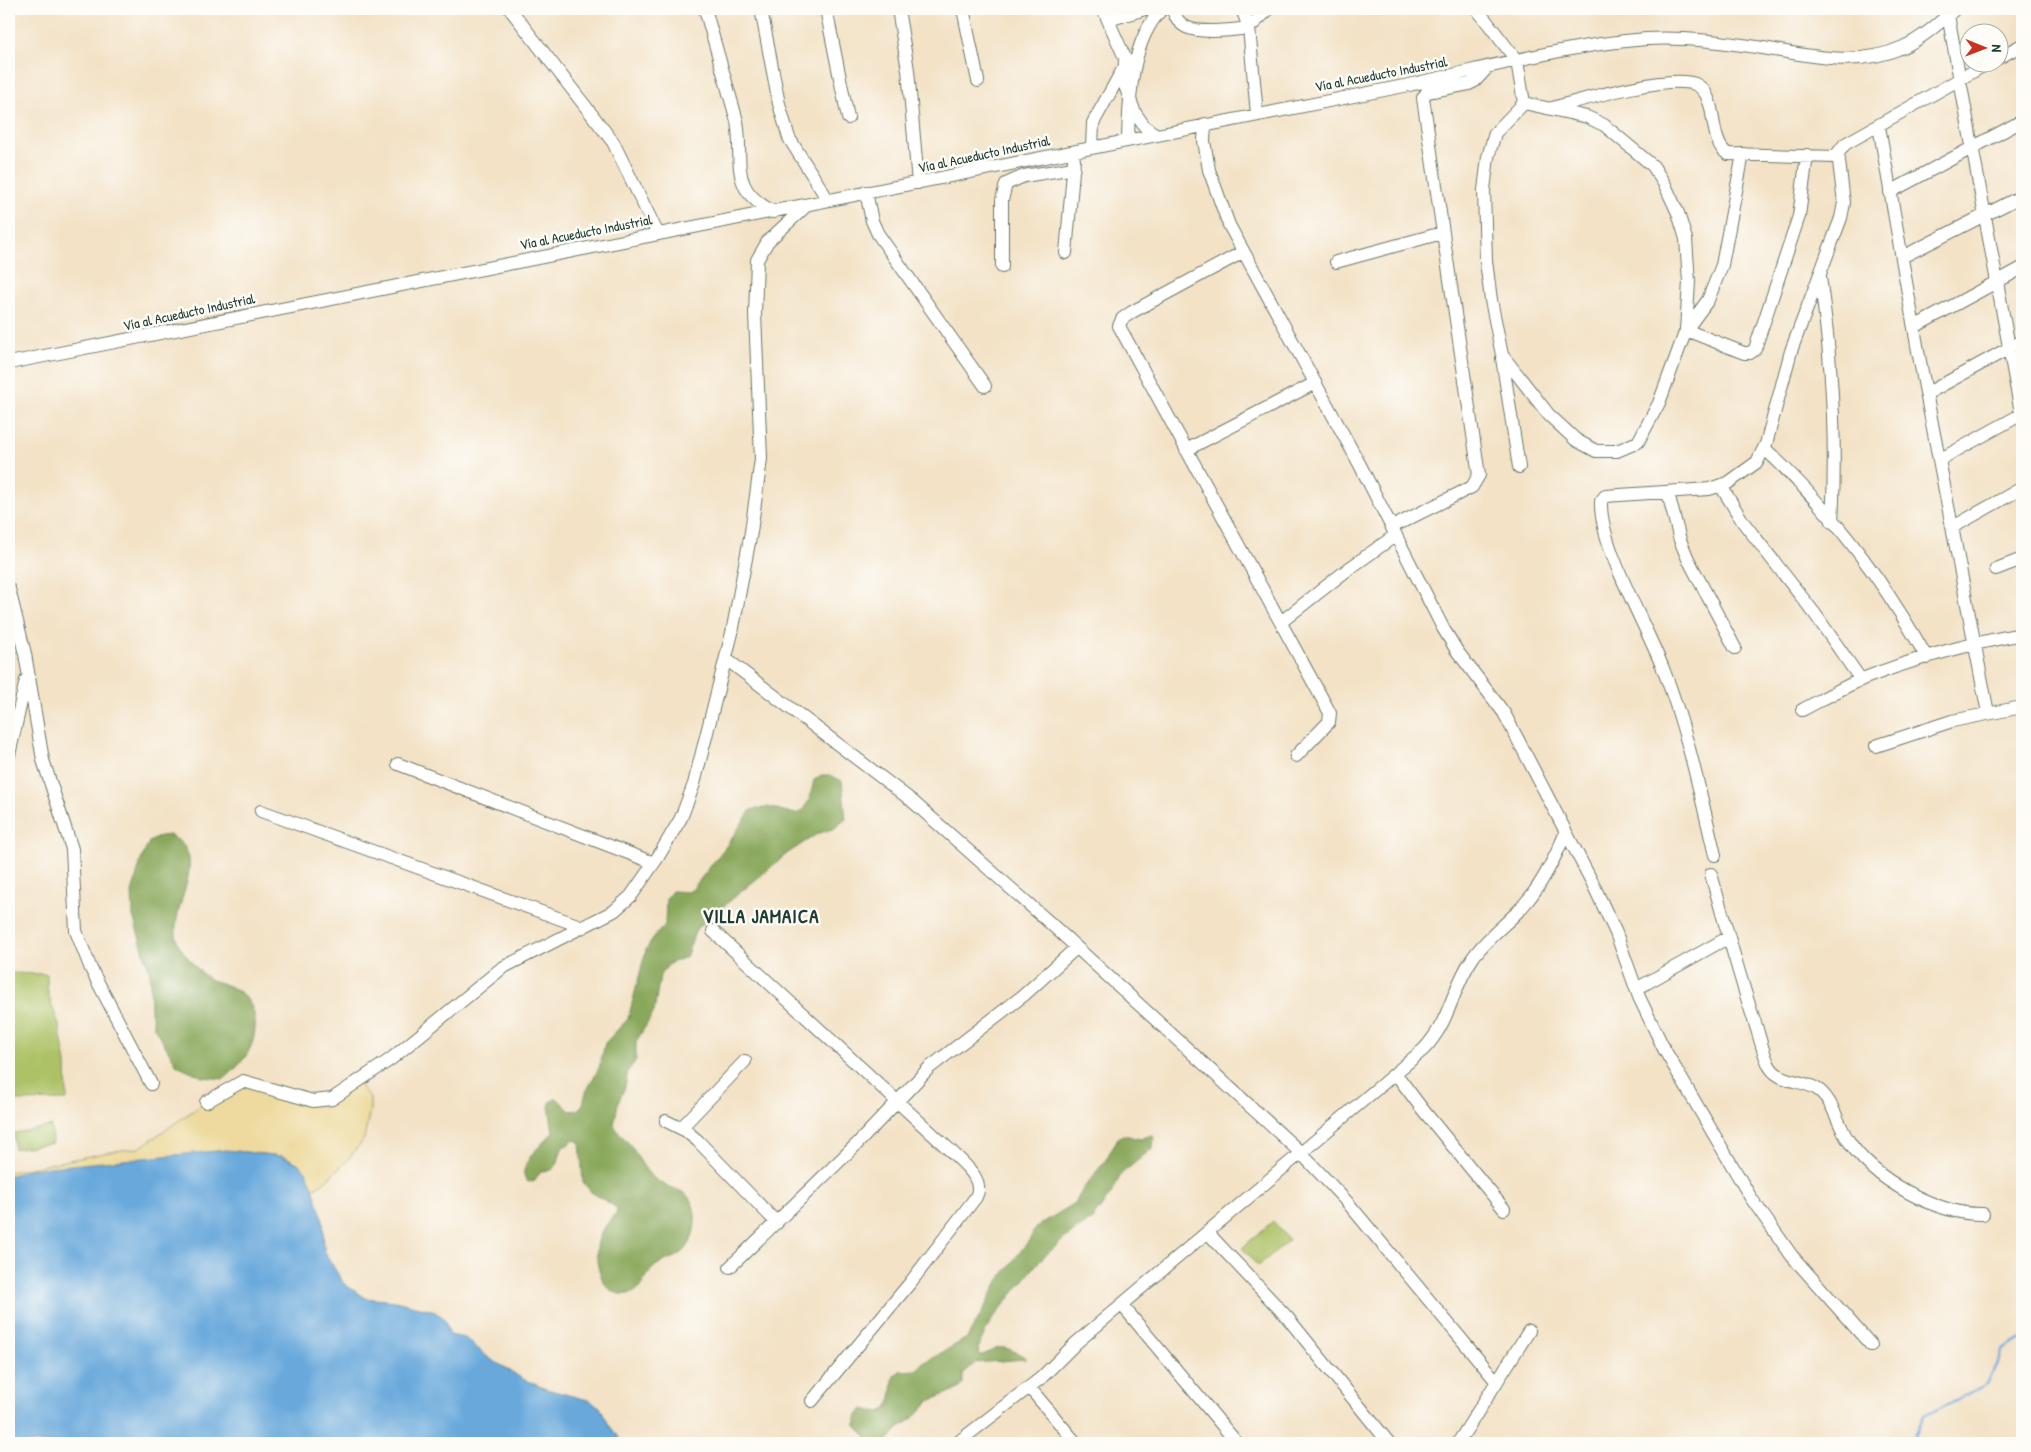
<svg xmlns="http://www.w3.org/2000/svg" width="2031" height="1452" font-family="'Patrick Hand',sans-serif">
  <rect width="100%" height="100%" fill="#fdfcf7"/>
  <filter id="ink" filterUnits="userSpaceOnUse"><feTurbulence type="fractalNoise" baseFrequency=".02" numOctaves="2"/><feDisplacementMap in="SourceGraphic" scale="10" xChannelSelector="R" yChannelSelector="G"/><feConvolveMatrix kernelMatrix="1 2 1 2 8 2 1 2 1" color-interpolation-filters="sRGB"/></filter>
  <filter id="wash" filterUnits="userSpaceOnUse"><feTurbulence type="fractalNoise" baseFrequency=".0096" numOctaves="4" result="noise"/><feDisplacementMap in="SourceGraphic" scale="20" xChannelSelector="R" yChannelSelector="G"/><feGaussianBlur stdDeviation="1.12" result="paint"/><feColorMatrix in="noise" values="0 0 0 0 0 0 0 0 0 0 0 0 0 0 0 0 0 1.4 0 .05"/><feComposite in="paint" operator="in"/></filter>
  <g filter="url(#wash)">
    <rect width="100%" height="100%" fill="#f3e2c6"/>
    <path fill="#adc266" stroke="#66804d" d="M 9,973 L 47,974 L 48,994 L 59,1025 L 66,1063 L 67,1100 L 17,1101 L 13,1081 L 9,1078 Z
      M 51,1126 L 52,1143 L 14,1149 L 14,1133 Z
      M 1273,1221 L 1289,1240 L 1258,1266 L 1242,1248 Z"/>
    <path fill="#8aa85b" stroke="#547248" d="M 821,775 L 830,775 L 842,781 L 846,819 L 835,828 L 817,834 L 788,853 L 696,929 L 686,957 L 669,964 L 660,975 L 654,1012 L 636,1042 L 636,1060 L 628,1071 L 625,1087 L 618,1103 L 614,1125 C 618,1133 625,1138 631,1146 C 639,1157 643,1170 655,1179 C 668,1190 687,1187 693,1205 C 698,1219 694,1242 683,1252 C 675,1259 662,1260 653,1268 C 645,1276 641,1293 628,1294 C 604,1298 595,1268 597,1248 C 598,1234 608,1222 617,1212 L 617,1208 L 591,1192 L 583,1182 L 580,1143 L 575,1140 L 562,1148 L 557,1165 L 552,1170 L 541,1171 L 534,1181 L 528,1182 C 513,1167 543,1144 553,1132 L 549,1106 L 551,1101 L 557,1098 L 570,1111 L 578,1110 L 583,1104 L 586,1092 L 599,1068 L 605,1043 L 628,1019 L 646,950 L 653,938 L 665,925 L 666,899 L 672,891 L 687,892 L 692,890 L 727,845 L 751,810 L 768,807 L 795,814 L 801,812 L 809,801 L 814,780 Z
      M 169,835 C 216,856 165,910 178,943 C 182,952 200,973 208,978 C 213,982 221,982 226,985 C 246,992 257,1008 255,1029 C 253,1052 241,1064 224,1079 L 203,1077 L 177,1065 L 154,1027 L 151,1011 L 150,973 L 133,916 L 132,893 L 141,860 L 149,842 L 160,836 Z
      M 1124,1135 L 1140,1139 L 1152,1135 L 1154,1138 L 1153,1148 L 1121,1174 L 1111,1194 L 1093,1218 L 1064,1239 L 1040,1260 L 991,1321 L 978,1347 L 979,1355 C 987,1355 991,1350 998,1348 C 1007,1346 1017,1353 1025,1357 L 1026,1359 L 975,1363 L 963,1374 L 963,1384 L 959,1389 L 929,1401 L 915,1417 L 902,1426 L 885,1443 L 864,1443 L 866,1436 L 856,1426 L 856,1418 L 863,1409 C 869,1409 873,1413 878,1412 C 894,1411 891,1387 894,1376 L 900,1371 L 916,1370 L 922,1364 L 967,1338 L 984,1309 L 998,1281 L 1030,1239 L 1036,1227 L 1075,1203 L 1083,1189 L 1105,1161 L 1118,1138 Z"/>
    <path fill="#eeda9e" stroke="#868c69" d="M 243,1081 L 313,1101 L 357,1083 L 370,1098 L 370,1109 L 364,1139 L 346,1162 L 324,1182 L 313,1189 L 308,1176 L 293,1160 L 282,1156 L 237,1151 L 9,1176 L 9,1172 L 115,1151 L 139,1148 L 206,1102 Z"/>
    <path fill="#68a8db" stroke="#447288" d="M 226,1150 L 282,1156 L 298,1163 L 306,1171 L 312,1184 L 323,1220 L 324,1251 L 344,1284 L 366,1298 L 395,1301 L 432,1310 L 444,1318 L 450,1335 L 465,1338 L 489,1358 L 523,1379 L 546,1389 L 588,1400 L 600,1407 L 609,1425 L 623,1443 L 9,1443 L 9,1176 L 30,1169 Z"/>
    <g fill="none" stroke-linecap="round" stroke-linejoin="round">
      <path stroke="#68a8db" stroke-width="2.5" d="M 1912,1443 L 1924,1416 L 1987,1384 L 2003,1350 L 2022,1339"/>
    </g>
  </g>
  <g filter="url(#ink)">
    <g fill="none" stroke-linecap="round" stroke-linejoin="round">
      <defs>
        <path id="minor" d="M 510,9 L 613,142 L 658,234
          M 705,9 L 737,121 C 744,161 727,189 774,212
          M 761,9 L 779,104 L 789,138 L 828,200
          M 826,9 L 848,118
          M 898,9 L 908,70 L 918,183
          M 963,9 L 978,81
          M 1103,9 L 1125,58 L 1124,83 L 1135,113 L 1145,127 L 1155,134
          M 1172,9 C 1175,16 1179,24 1186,27 C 1200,34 1234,30 1249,28 L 1269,9
          M 1242,9 L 1249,28 L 1257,114
          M 1477,9 L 1517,61 L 1524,103
          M 1948,15 L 2022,418
          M 1108,20 L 1145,9
          M 1998,58 L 2022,45
          M 1524,103 L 1587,117 L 1604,125 L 1653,166 L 1665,185 L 1678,213 L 1686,239 L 1689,282 L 1686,330 L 1659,403 L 1638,442 L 1617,451 L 1596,451 L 1576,440 L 1549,415 L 1502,355 L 1491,300 L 1486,261 L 1484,190 L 1488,157 L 1495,133 Z
          M 1552,108 C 1581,100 1668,74 1695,84 C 1706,89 1708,98 1711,108 C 1714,122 1715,147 1728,154 L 1837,157
          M 1205,124 L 1204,141 L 1209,170 L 1229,225 L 1360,465 L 1443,628 L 1457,651 L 1504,713 L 1592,882 L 1616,933 L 1639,997 L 1664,1049 L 1751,1198 L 1792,1256 L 1871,1345
          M 1879,126 L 1918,351 L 1988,713
          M 1128,140 C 1129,98 1131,40 1162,9
          M 1092,147 L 1093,123 L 1122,71
          M 1743,154 L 1722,265 L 1708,300 L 1686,330 L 1744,353 L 1750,353 L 1755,349 L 1799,216 L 1807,155
          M 866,192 L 872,221 L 878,234 L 985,386
          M 1890,192 L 2022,121
          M 1243,252 L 1132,312 L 1122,319 L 1119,326 L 1330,713 L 1329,722 L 1296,756
          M 1066,253 L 1074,160
          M 1902,257 L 2022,196
          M 1336,262 L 1442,233
          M 1002,267 L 1002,200 L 1006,184 L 1024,176 L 1074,168
          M 1820,277 C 1832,360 1837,438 1832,522
          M 1914,327 L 2022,268
          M 1502,358 L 1519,467
          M 9,363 L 1409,85 C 1487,68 1566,45 1646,39 C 1686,37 1724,42 1763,48 C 1811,56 1857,68 1903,47 C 1923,38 1939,23 1955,9
          M 1926,394 L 2022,341
          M 1764,448 C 1829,508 1884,581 1927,658
          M 1186,450 L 1315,383
          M 1939,460 L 2022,414
          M 1721,486 L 1743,522 L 1815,614 L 1861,680
          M 1668,493 L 1680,540 L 1688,559 L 1735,648
          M 1392,527 L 1472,487 L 1479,475 L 1423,98 L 1427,92 L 1469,84 L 1475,81 L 1488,67
          M 1953,527 L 2022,488
          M 1996,569 L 2022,559
          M 9,589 L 25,654 L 43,760 L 72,849 L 76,931 L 91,969 L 151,1084
          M 1281,622 L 1347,570 L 1396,535
          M 726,659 L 911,800 L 1050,923 L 1300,1152 L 1348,1203 L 1497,1382
          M 1802,710 C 1821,700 1840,689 1860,680 C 1912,659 1968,644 2022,634
          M 1876,746 L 1952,721 L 2022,707
          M 9,755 L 26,680
          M 398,764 L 654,863
          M 261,811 L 583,927
          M 1715,855 C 1700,793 1687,730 1664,671 C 1647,626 1599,546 1601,501 L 1605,496 L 1709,489 L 1728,483 L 1757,462 L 1766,444 L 1791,351 L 1841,218 L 1844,203 L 1838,153 L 1845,144 L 1990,62
          M 1711,874 C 1725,923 1738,972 1754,1020 C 1759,1034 1762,1050 1768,1063 C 1777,1085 1804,1078 1820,1091 C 1834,1103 1838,1125 1848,1140 C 1873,1179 1937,1215 1983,1214
          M 713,931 L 953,1153 C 964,1164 985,1180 976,1197 L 910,1283 L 812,1401
          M 1636,989 L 1729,937
          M 1396,1074 L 1423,1110 L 1504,1209
          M 206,1102 L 243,1081 L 313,1101 L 332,1099 L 391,1059 L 502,968 L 614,911 L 631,896 L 658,857 L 681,818 L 694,784 L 732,633 L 751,532 L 761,459 L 755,314 L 757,260 L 768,241 L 806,206
          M 666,1121 L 686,1131 L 698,1141 L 777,1223
          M 681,1128 L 745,1061
          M 1208,1233 L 1287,1317 L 1389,1443
          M 730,1267 L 858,1143 L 929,1068 L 1024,995 L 1076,948
          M 1122,1305 L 1237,1443
          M 1029,1387 L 1076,1443
          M 957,1443 L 1041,1378 L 1076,1343 L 1424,1049 C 1451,1020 1451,990 1472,959 C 1485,939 1506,925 1522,907 C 1541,887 1555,858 1566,832
          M 1458,1443 L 1529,1331"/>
      </defs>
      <use href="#minor" stroke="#697767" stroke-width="14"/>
      <use href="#minor" stroke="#fff" stroke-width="12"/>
    </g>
  </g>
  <g text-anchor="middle" stroke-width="5" stroke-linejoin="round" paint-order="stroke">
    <g font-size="14" fill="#1f3d34" stroke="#fdfcf7">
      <text transform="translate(1381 74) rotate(-11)" y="5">Vía al Acueducto Industrial</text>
      <text transform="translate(984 154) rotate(-12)" y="5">Vía al Acueducto Industrial</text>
      <text transform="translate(586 232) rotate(-11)" y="5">Vía al Acueducto Industrial</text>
      <text transform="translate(189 312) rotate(-12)" y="5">Vía al Acueducto Industrial</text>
    </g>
    <g font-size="19" font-weight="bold" letter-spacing="1" fill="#1f3d34" stroke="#fdfcf7">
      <text x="761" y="923">VILLA JAMAICA</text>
    </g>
  </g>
  <rect width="2031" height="1452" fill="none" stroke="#fdfcf7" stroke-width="30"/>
  <g transform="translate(1984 48) rotate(91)"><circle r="24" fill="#fdfcf7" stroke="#a4b0a9"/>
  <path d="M0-4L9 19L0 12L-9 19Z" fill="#c8321e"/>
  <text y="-8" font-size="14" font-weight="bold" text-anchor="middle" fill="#1f3d34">N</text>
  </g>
</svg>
